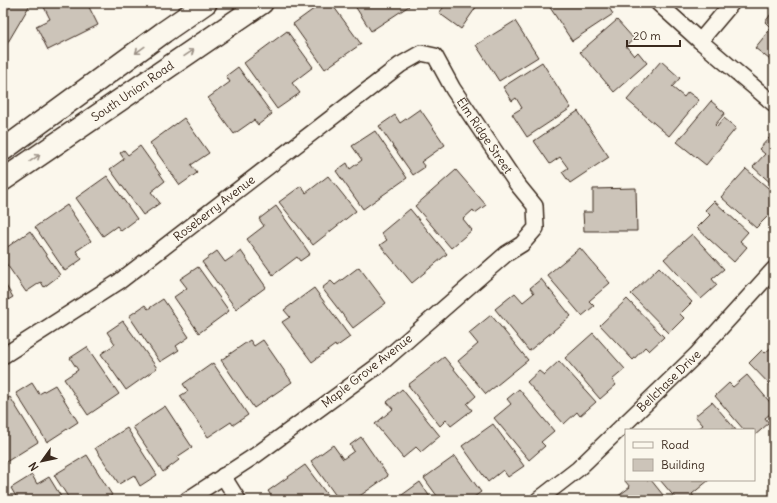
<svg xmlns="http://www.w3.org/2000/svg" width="777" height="503" font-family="Delius,sans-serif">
  <rect width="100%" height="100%" fill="#fbf7ec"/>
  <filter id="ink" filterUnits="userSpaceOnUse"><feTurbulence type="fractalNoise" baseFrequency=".025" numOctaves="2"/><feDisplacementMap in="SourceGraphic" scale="8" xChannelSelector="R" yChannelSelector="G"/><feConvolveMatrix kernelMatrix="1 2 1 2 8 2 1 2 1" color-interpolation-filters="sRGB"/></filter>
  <g filter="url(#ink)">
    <path fill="#ccc4b9" stroke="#3b2a1e" d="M 3,3 L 31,3 L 4,49 L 3,48 Z
      M 42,3 L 87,3 L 98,25 L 48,50 L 36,26 L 50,19 Z
      M 322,3 L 331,3 L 361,44 L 325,69 L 293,24 Z
      M 353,3 L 407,3 L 409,6 L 371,31 Z
      M 447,3 L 479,3 L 461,29 L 439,13 Z
      M 547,3 L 606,3 L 613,14 L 572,41 Z
      M 774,10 L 774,63 L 755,48 L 771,28 L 765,22 Z
      M 617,20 L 634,39 L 626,46 L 634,56 L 638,52 L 647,63 L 614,92 L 580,52 Z
      M 515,21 L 538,57 L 499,81 L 476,45 Z
      M 287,31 L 313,67 L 292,83 L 300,93 L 277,109 L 244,63 Z
      M 661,61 L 680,78 L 672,87 L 684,97 L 688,92 L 699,100 L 669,136 L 627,100 Z
      M 542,62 L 571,108 L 527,137 L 512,114 L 522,108 L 516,98 L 512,101 L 503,87 Z
      M 238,67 L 272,114 L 258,125 L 254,120 L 234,134 L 208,98 L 230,82 L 226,76 Z
      M 711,101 L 725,113 L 715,125 L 717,127 L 724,118 L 736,128 L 706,165 L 677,142 Z
      M 420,109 L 445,145 L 421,162 L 425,167 L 413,175 L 379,126 L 395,115 L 400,123 Z
      M 578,111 L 609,157 L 570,183 L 562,172 L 568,168 L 560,157 L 550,164 L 534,141 Z
      M 184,118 L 209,153 L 191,165 L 197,173 L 180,185 L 150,143 Z
      M 375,131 L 407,178 L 363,209 L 336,171 L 347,163 L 350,169 L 362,160 L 352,146 Z
      M 769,138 L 774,143 L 774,186 L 753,167 L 765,154 L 759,149 Z
      M 140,146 L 165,181 L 151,192 L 160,203 L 143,215 L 110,169 L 124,159 L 120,153 L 124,150 L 128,155 Z
      M 746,169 L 774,193 L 774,217 L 773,218 L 769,215 L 756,228 L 721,197 Z
      M 456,170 L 486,205 L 475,213 L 473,210 L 463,219 L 472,230 L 451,248 L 415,206 Z
      M 107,176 L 137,219 L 121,231 L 117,226 L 103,236 L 76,198 Z
      M 328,176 L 356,211 L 313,245 L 279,202 L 301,186 L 306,193 Z
      M 636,188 L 637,231 L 584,231 L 583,212 L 593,212 L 593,189 Z
      M 714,201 L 748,232 L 740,241 L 747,247 L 734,262 L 697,228 L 710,215 L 705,210 Z
      M 67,205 L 91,241 L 76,251 L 82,259 L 65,271 L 35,227 Z
      M 276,206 L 310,254 L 300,261 L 297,257 L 273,275 L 247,239 L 264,226 L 259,219 Z
      M 410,209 L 447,254 L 412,283 L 380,245 L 387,240 L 381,233 Z
      M 30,231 L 60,275 L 44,287 L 41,282 L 26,292 L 3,259 L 3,250 Z
      M 692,234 L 724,269 L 712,279 L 717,285 L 701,299 L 664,259 Z
      M 580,248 L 610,283 L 589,301 L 594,306 L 582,316 L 547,275 Z
      M 217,251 L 225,262 L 241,251 L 266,287 L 236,309 L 202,262 Z
      M 198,267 L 229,311 L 199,333 L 174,297 L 187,288 L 180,279 Z
      M 359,267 L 386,303 L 353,328 L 322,288 L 331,281 L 335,285 Z
      M 659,267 L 692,302 L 680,314 L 684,318 L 669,333 L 631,294 Z
      M 541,279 L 571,316 L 529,351 L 495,309 L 515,293 L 523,302 L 534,293 L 530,288 Z
      M 3,281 L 13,297 L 3,303 Z
      M 314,288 L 350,337 L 336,347 L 335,345 L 312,362 L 282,322 L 290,317 L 284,310 Z
      M 163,299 L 189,337 L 176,346 L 179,350 L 160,362 L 129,316 L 145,305 L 148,309 Z
      M 627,299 L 664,337 L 649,351 L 645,347 L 633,360 L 600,325 Z
      M 491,315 L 528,360 L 486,394 L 458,361 L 478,344 L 469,333 Z
      M 123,321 L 157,368 L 126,390 L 101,354 L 115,344 L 107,332 Z
      M 593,333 L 625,369 L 612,380 L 616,385 L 600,399 L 565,358 Z
      M 250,340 L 254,346 L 263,340 L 292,382 L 254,408 L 221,360 Z
      M 774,345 L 774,389 L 749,363 L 762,350 L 765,353 Z
      M 87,347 L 119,394 L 88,415 L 64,379 L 78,370 L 70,358 Z
      M 444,357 L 476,396 L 467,404 L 472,410 L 451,426 L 446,420 L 440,426 L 408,385 Z
      M 559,361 L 596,402 L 580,416 L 577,412 L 564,424 L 527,382 L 539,371 L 544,375 Z
      M 213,363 L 248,415 L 233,425 L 231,422 L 208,437 L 180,396 L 188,391 L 183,384 Z
      M 747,375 L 774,407 L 774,411 L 765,418 L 769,423 L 754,436 L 754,430 L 744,430 L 715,396 L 729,383 L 733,387 Z
      M 32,383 L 39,394 L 55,385 L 78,422 L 47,442 L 16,393 Z
      M 402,389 L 440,436 L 421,452 L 416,447 L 403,458 L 375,424 L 393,409 L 387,402 Z
      M 519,389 L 554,431 L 541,442 L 545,446 L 529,460 L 494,418 L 511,404 L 507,399 Z
      M 10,397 L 38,442 L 6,462 L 3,458 L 3,401 Z
      M 712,402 L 736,430 L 697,430 L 703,425 L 695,416 Z
      M 165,406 L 192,447 L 177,457 L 179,460 L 163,472 L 133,427 Z
      M 493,424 L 524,466 L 508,477 L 503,470 L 488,482 L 462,446 Z
      M 127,428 L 157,475 L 140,486 L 134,475 L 119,484 L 95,448 Z
      M 361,437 L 388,476 L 354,500 L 339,500 L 311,461 L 333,445 L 343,459 L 354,451 L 350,445 Z
      M 87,455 L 112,495 L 104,500 L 70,500 L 54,475 Z
      M 455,456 L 481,492 L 470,500 L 440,500 L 424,478 Z
      M 305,465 L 331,500 L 274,500 L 268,491 Z
      M 32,475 L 37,484 L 49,477 L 63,500 L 18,500 L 11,488 Z
      M 627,480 L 651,480 L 667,500 L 620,500 L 617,497 L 630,487 L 625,481 Z
      M 660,480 L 709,480 L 692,494 L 696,500 L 677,500 Z
      M 420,482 L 432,500 L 395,500 Z"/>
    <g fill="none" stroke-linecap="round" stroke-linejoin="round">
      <defs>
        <g id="street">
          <path d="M 658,3 L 700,41 L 774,104"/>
          <path d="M 700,41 L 732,3"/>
          <path id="s1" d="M 3,356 L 120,281 L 400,65 L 421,53 L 435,56 L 453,89 L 517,184 L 535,206 L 536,228 L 522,244 L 506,254 L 379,365 L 256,455 L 187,500"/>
          <path d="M 223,476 L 238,500"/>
          <path id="s2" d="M 538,500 L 578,469 L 696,355 L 774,269"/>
        </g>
        <g id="secondary">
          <path d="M 3,150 L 164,32 L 206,3"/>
          <path id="s3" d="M 3,180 L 262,3"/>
        </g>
      </defs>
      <use href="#street" stroke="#3b2a1e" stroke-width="18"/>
      <use href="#secondary" stroke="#3b2a1e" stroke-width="24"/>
      <use href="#street" stroke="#fbf7ec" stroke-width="15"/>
      <use href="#secondary" stroke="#fbf7ec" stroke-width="21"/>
    </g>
    <defs><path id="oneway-shaft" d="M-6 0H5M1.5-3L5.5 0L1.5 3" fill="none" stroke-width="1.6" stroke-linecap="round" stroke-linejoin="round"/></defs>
    <g stroke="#9b9085">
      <use href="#oneway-shaft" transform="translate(140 50) rotate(144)"/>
      <use href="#oneway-shaft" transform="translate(189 53) rotate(-34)"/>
      <use href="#oneway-shaft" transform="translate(35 158) rotate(-34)"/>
    </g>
  </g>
  <g text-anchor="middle" stroke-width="4" stroke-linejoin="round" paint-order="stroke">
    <g font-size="12" fill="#3b2a1e" stroke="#fbf7ec">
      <text dy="4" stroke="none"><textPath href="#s3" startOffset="157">South Union Road</textPath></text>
      <text dy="4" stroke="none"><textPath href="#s1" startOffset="625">Elm Ridge Street</textPath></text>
      <text dy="4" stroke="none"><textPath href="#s1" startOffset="258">Roseberry Avenue</textPath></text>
      <text transform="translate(367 371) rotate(-38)" y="4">Maple Grove Avenue</text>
      <text dy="4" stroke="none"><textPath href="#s2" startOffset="177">Bellchase Drive</textPath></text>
    </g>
  </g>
  <rect width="777" height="503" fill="none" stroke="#fbf7ec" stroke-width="16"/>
  <rect x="8" y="8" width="761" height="487" fill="none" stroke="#3b2a1e" stroke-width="1.5" filter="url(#ink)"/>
  <rect x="625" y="429" width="130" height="52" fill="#fbf7ec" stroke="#aea59a"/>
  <rect x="633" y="442" width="20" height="6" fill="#fbf7ec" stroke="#aea59a"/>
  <text x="661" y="449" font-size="12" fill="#3b2a1e">Road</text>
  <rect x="633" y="459" width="20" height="12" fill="#ccc4b9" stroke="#aea59a"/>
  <text x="661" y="469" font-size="12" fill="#3b2a1e">Building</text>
  <g transform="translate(42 461) rotate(237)" stroke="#fbf7ec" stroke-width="3" paint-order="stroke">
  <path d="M0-3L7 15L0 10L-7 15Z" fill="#3b2a1e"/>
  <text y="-6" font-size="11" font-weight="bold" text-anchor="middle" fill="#3b2a1e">N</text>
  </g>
  <path d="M627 40v6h53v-6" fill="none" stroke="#3b2a1e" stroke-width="2"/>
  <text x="633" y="40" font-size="12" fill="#3b2a1e" stroke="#fbf7ec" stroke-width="3" paint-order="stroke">20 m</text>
</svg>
